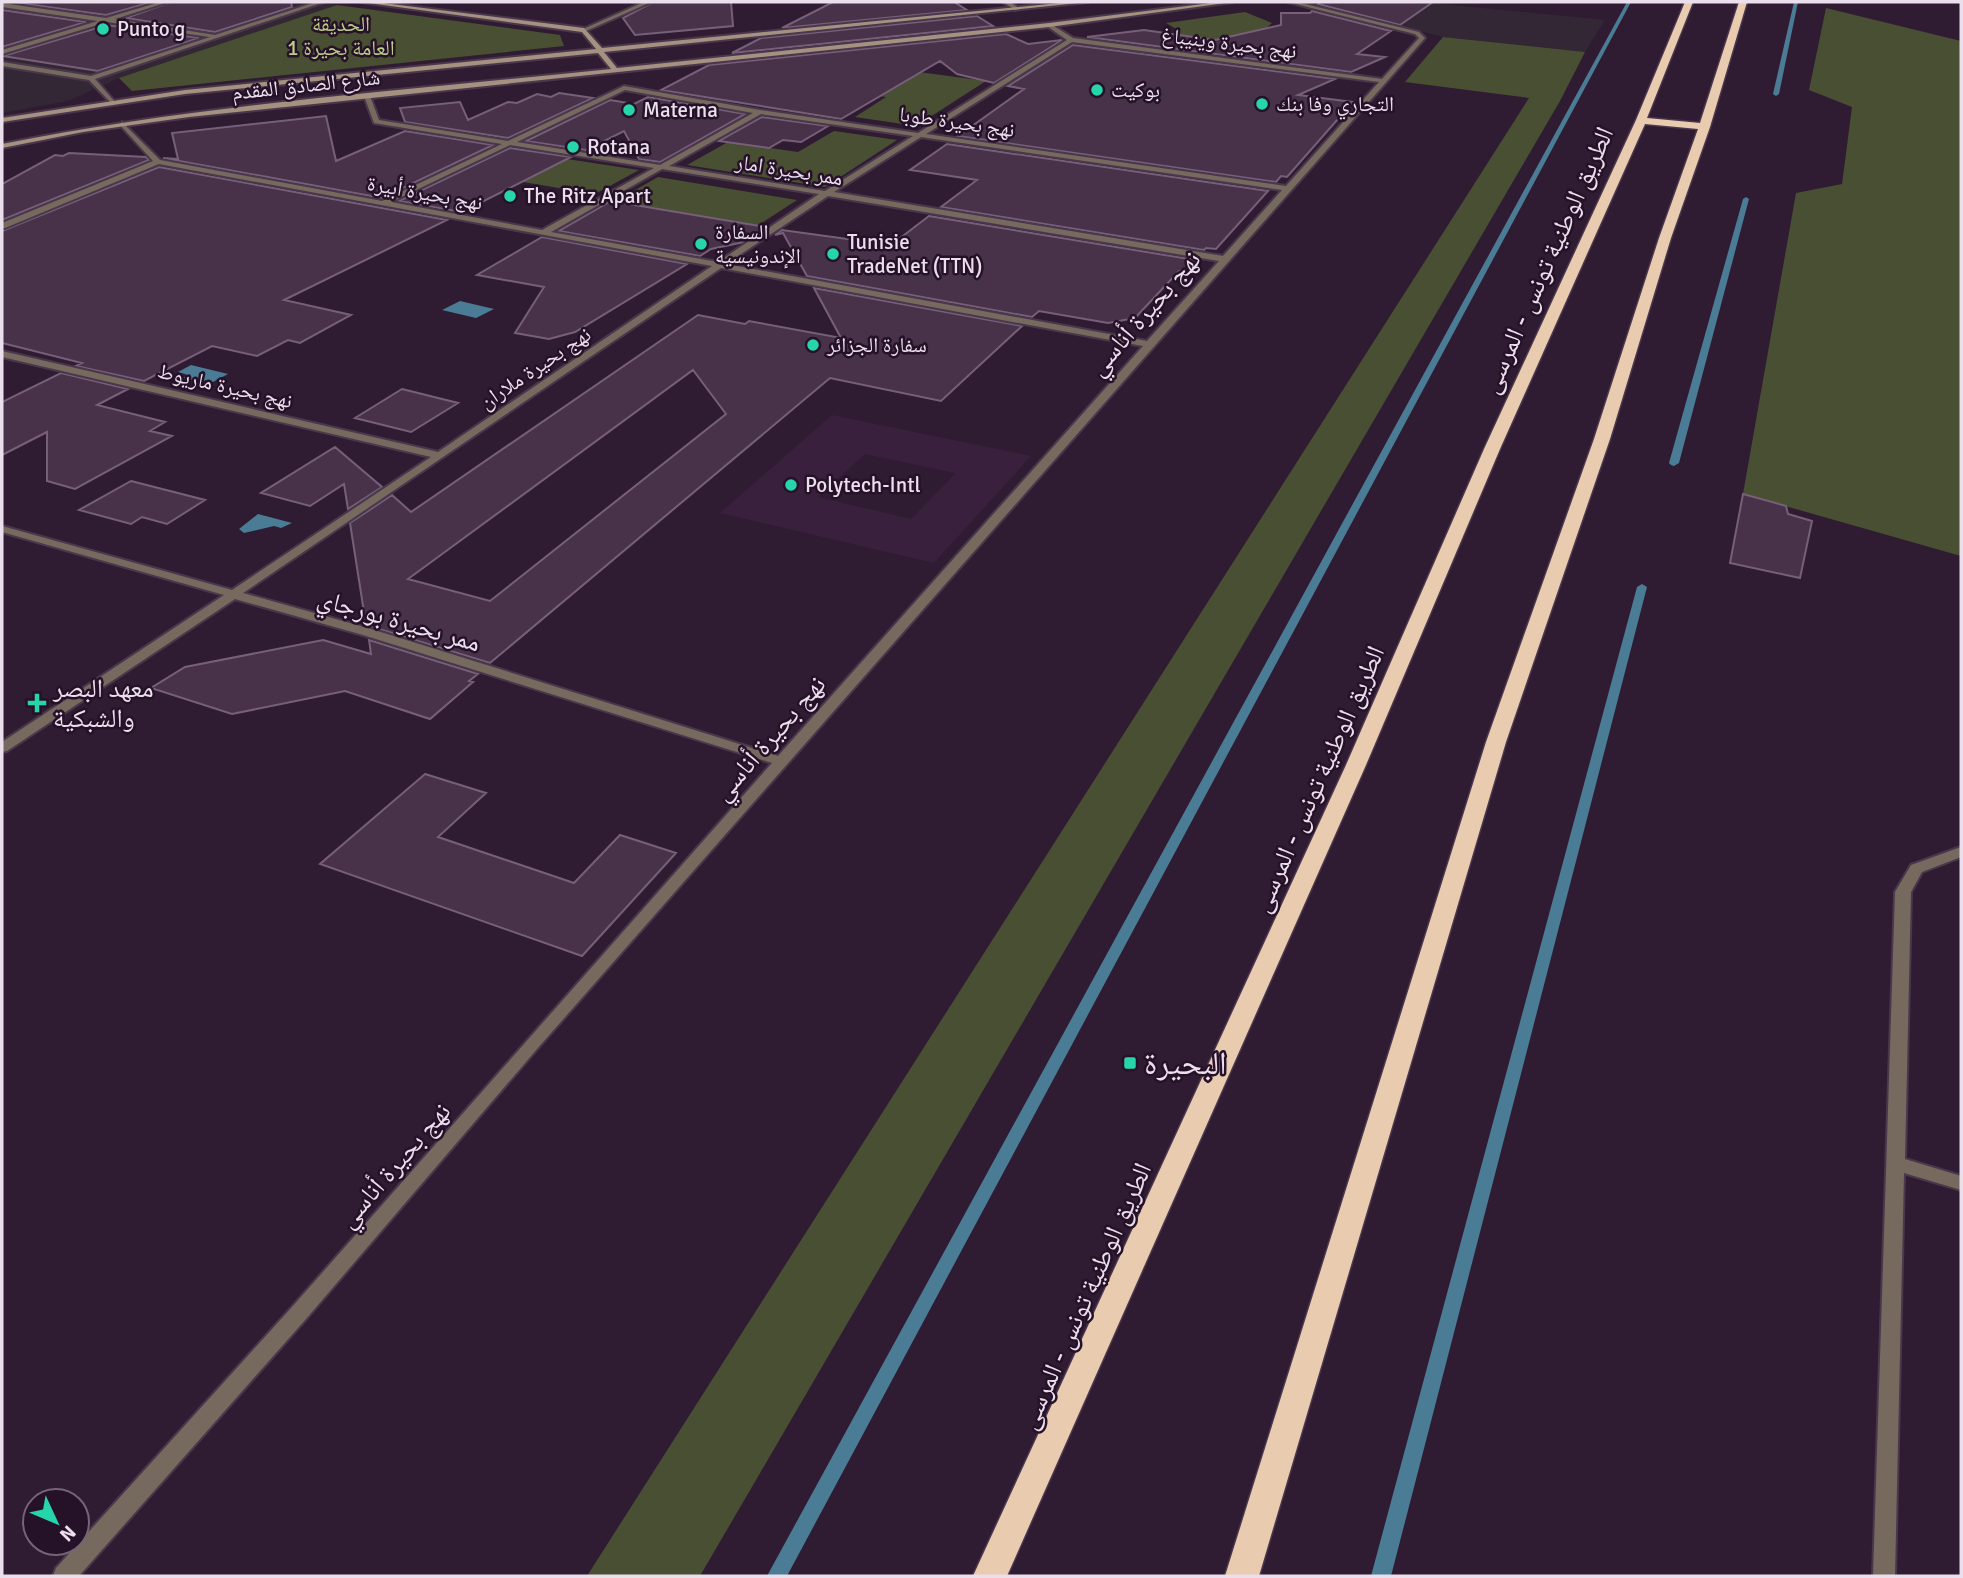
<svg xmlns="http://www.w3.org/2000/svg" width="1963" height="1578" font-family="Signika,'Noto Naskh Arabic',sans-serif">
  <rect width="100%" height="100%" fill="#301c32"/>
  <path fill="#332735" d="M 2,2 L 313,2 L 337,5 L 119,78 L 68,101 L 2,113 Z
    M 1307,2 L 1421,2 L 1605,20 L 1585,52 L 1443,37 Z"/>
  <path fill="#39203c" fill-rule="evenodd" d="M 832,415 L 1031,456 L 934,563 L 720,513 ZM 865,454 L 954,473 L 955,474 L 911,519 L 818,497 Z"/>
  <path fill="#484f33" d="M 337,5 L 560,35 L 564,46 L 132,91 L 119,78 Z
    M 1826,8 L 1961,41 L 1961,556 L 1743,494 L 1796,193 L 1842,184 L 1852,107 L 1809,90 Z
    M 1245,12 L 1272,23 L 1235,55 L 1157,46 L 1178,30 L 1166,23 Z
    M 1443,37 L 1585,52 L 1560,101 L 700,1576 L 587,1576 L 1529,98 L 1405,82 Z
    M 852,63 L 986,81 L 916,126 L 855,117 L 886,97 L 810,87 Z
    M 834,131 L 897,140 L 825,187 L 687,165 L 728,142 L 798,152 Z
    M 521,152 L 639,170 L 595,194 L 475,174 Z
    M 658,177 L 797,200 L 757,226 L 614,202 Z"/>
  <path fill="#4a7c95" d="M 460,301 L 494,309 L 476,318 L 442,310 Z
    M 191,365 L 228,374 L 213,382 L 206,380 L 201,382 L 183,378 L 188,375 L 178,372 Z
    M 258,514 L 292,523 L 281,528 L 274,526 L 244,533 L 239,529 Z"/>
  <g fill="none" stroke-linecap="round" stroke-linejoin="round">
    <path fill="#4a7c95" fill-rule="evenodd" d="M 1627,2 L 1631,2 L 787,1576 L 767,1576 Z
      M 1794,2 L 1798,2 L 1779,94 L 1776,96 L 1773,94 Z
      M 1746,197 L 1749,199 L 1679,463 L 1674,466 L 1671,465 L 1669,463 L 1743,199 Z
      M 1642,584 L 1647,587 L 1391,1576 L 1371,1576 L 1637,587 Z"/>
  </g>
  <path fill="#473249" stroke="#775f79" stroke-width="2" fill-rule="evenodd" d="M 12,2 L 152,2 L 106,15 Z
    M 171,2 L 291,2 L 292,7 L 215,32 L 126,18 Z
    M 653,2 L 731,2 L 733,26 L 635,35 L 623,18 Z
    M 833,2 L 954,2 L 967,10 L 782,28 Z
    M 1320,2 L 1433,2 L 1400,25 L 1318,4 Z
    M 2,10 L 86,22 L 2,47 Z
    M 1312,11 L 1391,31 L 1357,54 L 1385,57 L 1351,72 L 1087,37 L 1144,30 L 1215,40 L 1281,25 L 1281,13 L 1310,13 Z
    M 977,16 L 993,26 L 732,53 L 761,38 Z
    M 107,25 L 199,38 L 98,71 L 3,56 Z
    M 1006,34 L 1028,44 L 1062,40 L 994,83 L 957,74 L 940,61 L 841,119 L 661,90 L 709,65 Z
    M 1073,45 L 1335,79 L 1298,95 L 1353,102 L 1287,177 L 1281,176 L 1276,182 L 958,136 L 1024,89 L 1008,86 Z
    M 559,93 L 593,98 L 508,138 L 405,122 L 400,108 L 460,102 L 468,120 L 508,102 L 517,103 L 537,94 L 551,97 Z
    M 648,97 L 745,114 L 660,162 L 639,159 L 624,131 L 586,150 L 526,141 L 610,100 L 634,104 Z
    M 326,116 L 336,161 L 405,131 L 493,145 L 382,198 L 163,158 L 178,159 L 172,133 Z
    M 762,117 L 828,126 L 801,142 L 783,140 L 769,148 L 719,141 Z
    M 947,144 L 1268,191 L 1216,249 L 1206,248 L 1204,250 L 941,207 L 977,180 L 910,170 Z
    M 510,148 L 571,157 L 462,212 L 399,201 Z
    M 69,153 L 146,157 L 149,160 L 2,220 L 2,184 L 55,155 L 63,156 Z
    M 159,167 L 447,220 L 284,300 L 351,315 L 300,343 L 288,340 L 257,356 L 212,346 L 144,381 L 76,366 L 82,363 L 2,343 L 2,231 Z
    M 611,201 L 765,227 L 744,242 L 711,249 L 700,256 L 559,231 Z
    M 929,216 L 1195,260 L 1184,271 L 1179,271 L 1135,318 L 1108,323 L 1039,311 L 1032,317 L 807,276 L 783,233 L 775,235 L 782,230 L 891,245 Z
    M 542,237 L 687,264 L 575,332 L 549,339 L 515,333 L 544,287 L 477,275 Z
    M 814,288 L 1022,326 L 941,401 L 830,378 L 490,663 L 366,625 L 350,523 L 392,495 L 411,512 L 698,315 L 745,324 L 749,321 L 841,338 ZM 693,370 L 726,414 L 490,601 L 408,579 Z
    M 61,373 L 128,389 L 97,405 L 165,422 L 150,431 L 172,436 L 75,489 L 47,481 L 47,432 L 2,455 L 2,402 Z
    M 402,389 L 458,403 L 411,432 L 355,418 Z
    M 335,447 L 382,487 L 348,509 L 344,484 L 310,506 L 261,493 Z
    M 131,481 L 205,500 L 167,524 L 142,517 L 131,524 L 79,510 Z
    M 1743,494 L 1786,506 L 1788,514 L 1812,521 L 1800,578 L 1730,563 Z
    M 323,640 L 371,654 L 369,640 L 478,674 L 469,681 L 473,682 L 430,719 L 345,691 L 232,714 L 151,688 L 185,667 Z
    M 425,774 L 486,793 L 438,837 L 574,883 L 620,835 L 676,853 L 582,956 L 320,864 Z"/>
  <g fill="none" stroke-linecap="round" stroke-linejoin="round">
    <defs>
      <path id="street" d="M 160,2 L 168,2 L 115,19 L 215,35 L 316,2 L 324,2 L 95,79 L 115,102 L 112,104 L 89,80 L 2,66 L 2,62 L 91,76 L 210,37 L 107,22 L 2,54 L 2,50 L 98,21 L 2,7 L 2,3 L 106,18 Z
        M 644,2 L 651,2 L 586,31 L 581,30 Z
        M 1003,2 L 1010,2 L 1020,9 L 1015,10 Z
        M 1288,2 L 1297,2 L 1419,32 L 1425,38 L 537,1049 L 306,1319 L 79,1576 L 53,1576 L 56,1568 L 292,1307 L 772,763 L 363,635 L 235,599 L 7,751 L 2,752 L 2,742 L 224,595 L 2,532 L 2,526 L 232,590 L 431,457 L 2,357 L 2,351 L 438,452 L 712,266 L 159,164 L 5,228 L 2,228 L 2,223 L 153,161 L 120,125 L 122,122 L 160,160 L 382,201 L 502,144 L 374,123 L 364,96 L 367,94 L 370,96 L 379,120 L 508,141 L 624,86 L 760,110 L 918,133 L 1067,40 L 1047,26 L 1049,23 L 1073,38 L 1382,79 L 1419,38 L 1415,34 ZM 1072,42 L 1379,82 L 1286,186 L 926,134 ZM 625,90 L 753,113 L 660,165 L 517,142 ZM 761,114 L 913,136 L 825,191 L 669,166 ZM 921,137 L 1282,190 L 1223,256 L 834,192 ZM 510,145 L 654,168 L 542,230 L 391,202 ZM 662,169 L 819,194 L 718,262 L 551,232 ZM 828,196 L 1219,261 L 1147,341 L 726,264 ZM 721,268 L 1143,346 L 778,756 L 371,629 L 243,593 Z
        M 1961,847 L 1961,857 L 1922,872 L 1911,892 L 1905,1159 L 1961,1176 L 1961,1190 L 1904,1173 L 1895,1576 L 1873,1576 L 1895,892 L 1911,865 Z"/>
      <path id="secondary" d="M 361,2 L 375,2 L 584,28 L 602,48 L 1070,2 L 1088,2 L 604,52 L 617,68 L 1049,23 L 1219,2 L 1233,2 L 1049,27 L 189,117 L 83,132 L 2,148 L 2,144 C 202,104 408,90 611,69 L 598,53 L 185,94 L 2,122 L 2,118 L 185,90 L 596,49 L 582,32 Z"/>
      <path id="highway" d="M 1685,2 L 1693,2 L 1647,118 L 1700,123 L 1739,2 L 1747,2 L 1710,127 L 1671,238 L 1610,439 L 1506,742 L 1259,1576 L 1225,1576 L 1486,742 L 1594,439 L 1659,238 L 1698,129 L 1645,124 L 1500,449 L 1366,765 L 1007,1576 L 973,1576 L 1346,765 L 1484,449 L 1636,120 Z"/>
    </defs>
    <use href="#street" stroke="#4a374c" stroke-width="4"/>
    <use href="#secondary" stroke="#4a374c" stroke-width="4"/>
    <use href="#highway" stroke="#4a374c" stroke-width="3"/>
    <use href="#street" fill="#766a5f" fill-rule="evenodd"/>
    <use href="#secondary" fill="#a49180" fill-rule="evenodd"/>
    <use href="#highway" fill="#e9cbb0" fill-rule="evenodd"/>
  </g>
  <g fill="#27d5ad" stroke="#261228" stroke-width="2.5">
    <circle cx="103" cy="29" r="7"/>
    <circle cx="1097" cy="90" r="7"/>
    <circle cx="1262" cy="104" r="7"/>
    <circle cx="629" cy="110" r="7"/>
    <circle cx="573" cy="147" r="7"/>
    <circle cx="510" cy="196" r="7"/>
    <circle cx="701" cy="244" r="7"/>
    <circle cx="833" cy="254" r="7"/>
    <circle cx="813" cy="345" r="7"/>
    <circle cx="791" cy="485" r="7"/>
    <path d="M33.5 692.5h7v7h7v7h-7v7h-7v-7h-7v-7h7z"/>
    <rect x="1123" y="1056" width="14" height="14" rx="3.5"/>
  </g>
  <g text-anchor="middle" stroke-width="5" stroke-linejoin="round" paint-order="stroke">
    <g font-size="21" fill="#bcce87" stroke="#261228">
      <text x="341" y="31">الحديقة<tspan x="341" dy="24">العامة بحيرة 1</tspan></text>
    </g>
    <g font-size="21" fill="#ebdeed" stroke="#261228" text-anchor="start">
      <text x="117" y="36">Punto g</text>
      <text x="1111" y="97">بوكيت</text>
      <text x="1276" y="111">التجاري وفا بنك</text>
      <text x="643" y="117">Materna</text>
      <text x="587" y="154">Rotana</text>
      <text x="524" y="203">The Ritz Apart</text>
      <text x="715" y="239">السفارة<tspan x="715" dy="24">الإندونيسية</tspan></text>
      <text x="847" y="249">Tunisie<tspan x="847" dy="24">TradeNet (TTN)</tspan></text>
      <text x="827" y="352">سفارة الجزائر</text>
      <text x="805" y="492">Polytech-Intl</text>
    </g>
    <g font-size="21" fill="#ebdeed" stroke="#261228">
      <text transform="translate(1229 43) rotate(7)" y="7">نهج بحيرة وينيباغ</text>
      <text transform="translate(306 85) rotate(-6)" y="7">شارع الصادق المقدم</text>
      <text transform="translate(957 122) rotate(8)" y="7">نهج بحيرة طوبا</text>
      <text transform="translate(789 170) rotate(9)" y="7">ممر بحيرة امار</text>
      <text transform="translate(425 193) rotate(10)" y="7">نهج بحيرة أبيرة</text>
      <text transform="translate(535 368) rotate(-34)" y="7">نهج بحيرة ملاران</text>
      <text transform="translate(225 386) rotate(13)" y="7">نهج بحيرة ماريوط</text>
    </g>
    <g font-size="26" fill="#ebdeed" stroke="#261228">
      <text transform="translate(1547 260) rotate(-66)" y="9">الطريق الوطنية تونس - المرسى</text>
      <text transform="translate(1144 313) rotate(-49)" y="9">نهج بحيرة أناسي</text>
      <text transform="translate(399 620) rotate(16)" y="9">ممر بحيرة بورجاي</text>
      <text transform="translate(769 738) rotate(-49)" y="9">نهج بحيرة أناسي</text>
      <text transform="translate(1318 779) rotate(-66)" y="9">الطريق الوطنية تونس - المرسى</text>
      <text transform="translate(394 1165) rotate(-49)" y="9">نهج بحيرة أناسي</text>
      <text transform="translate(1085 1296) rotate(-66)" y="9">الطريق الوطنية تونس - المرسى</text>
    </g>
    <g font-size="26" fill="#ebdeed" stroke="#261228" text-anchor="start">
      <text x="53" y="697">معهد البصر<tspan x="53" dy="30">والشبكية</tspan></text>
    </g>
    <g font-size="32" fill="#ebdeed" stroke="#261228" text-anchor="start">
      <text x="1144" y="1074">البحيرة</text>
    </g>
  </g>
  <rect width="1963" height="1578" fill="none" stroke="#ebdeed" stroke-width="7"/>
  <g transform="translate(56 1522) rotate(134)"><circle r="33" fill="#261228" stroke="#756477" stroke-width="2"/>
  <path d="M0-5L12 26L0 18L-12 26Z" fill="#27d5ad"/>
  <text y="-10" font-size="19" font-weight="bold" text-anchor="middle" fill="#ebdeed">N</text>
  </g>
</svg>
